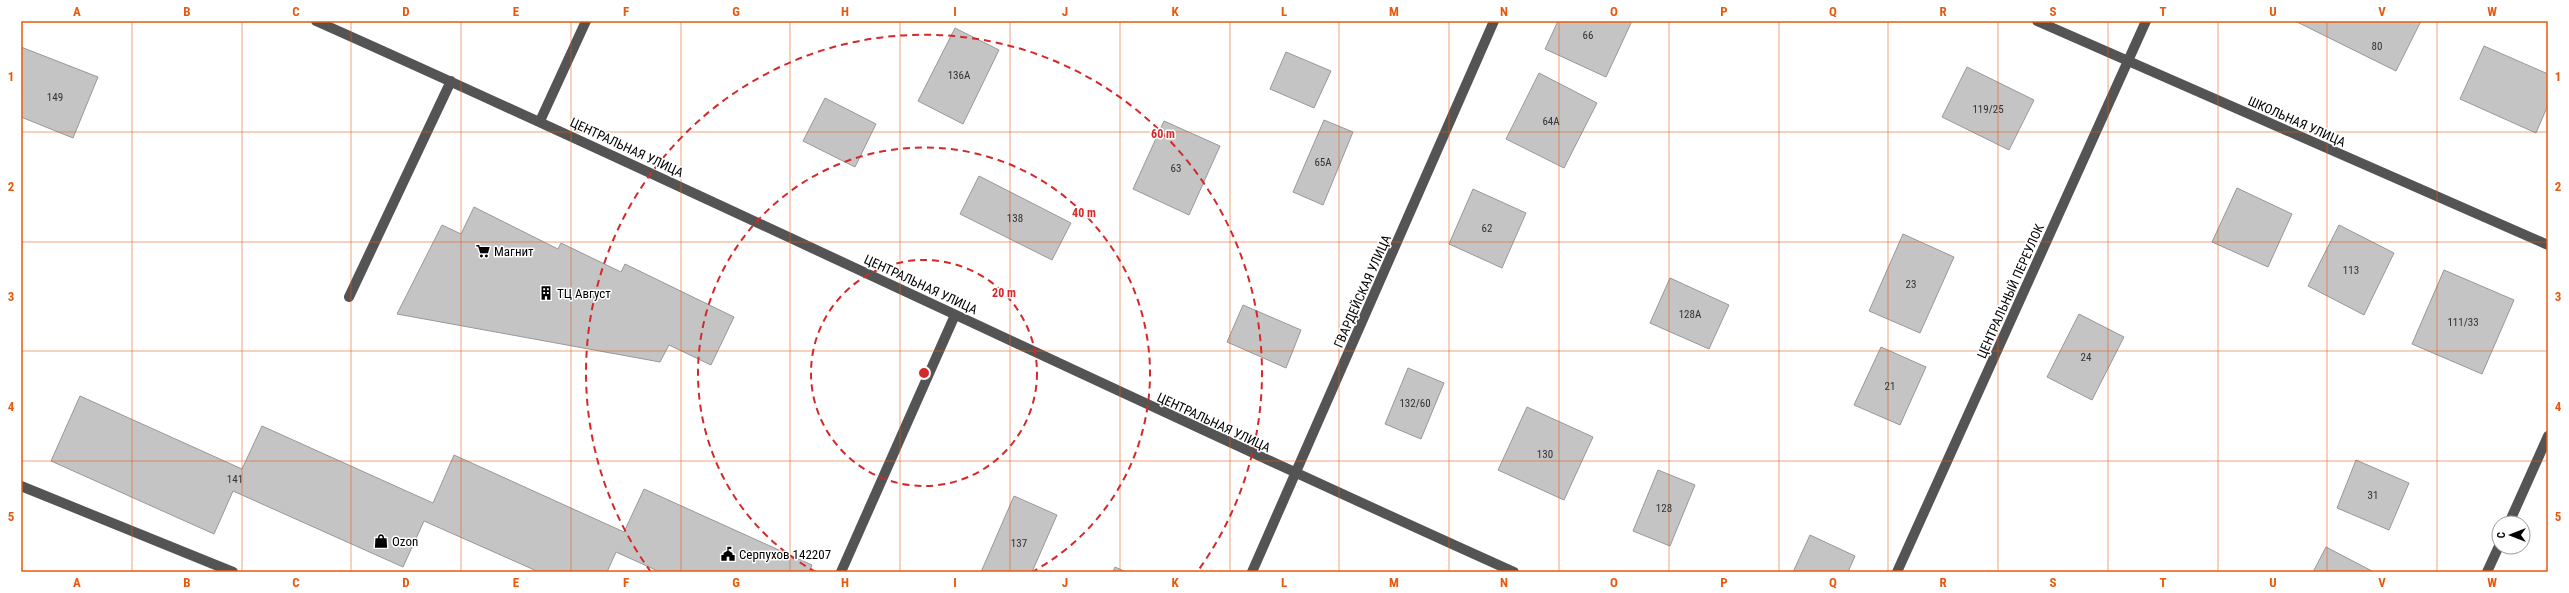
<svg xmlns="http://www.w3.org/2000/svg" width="2569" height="593" font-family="'Roboto Condensed',sans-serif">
  <rect width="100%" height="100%" fill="#fff"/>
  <path fill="#c4c4c4" stroke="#989898" d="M 1558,21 L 1632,21 L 1606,77 L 1545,49 Z
    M 2295,21 L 2421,21 L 2396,71 Z
    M 955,28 L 999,50 L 963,124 L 918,101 Z
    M 2484,46 L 2548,74 L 2548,105 L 2536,133 L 2460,99 Z
    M 21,47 L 98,77 L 73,138 L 21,117 Z
    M 1286,52 L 1331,71 L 1314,108 L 1270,89 Z
    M 1967,67 L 2034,100 L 2009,150 L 1942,117 Z
    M 1539,73 L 1597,103 L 1564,168 L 1506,139 Z
    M 825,98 L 876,124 L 855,167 L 803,141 Z
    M 1324,120 L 1353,132 L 1323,205 L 1293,192 Z
    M 1164,121 L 1220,146 L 1189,215 L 1133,189 Z
    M 979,176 L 1071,223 L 1052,260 L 960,214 Z
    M 2237,188 L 2292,214 L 2268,267 L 2212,242 Z
    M 1473,189 L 1526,213 L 1502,268 L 1449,244 Z
    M 474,207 L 558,249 L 561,243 L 621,272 L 625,264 L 734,317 L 711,365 L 669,345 L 660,362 L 397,314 L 442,225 L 461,234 Z
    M 2339,225 L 2394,253 L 2364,315 L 2308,286 Z
    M 1903,234 L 1954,257 L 1920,333 L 1869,311 Z
    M 2444,270 L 2514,300 L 2482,374 L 2412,344 Z
    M 1670,278 L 1729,305 L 1709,349 L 1650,323 Z
    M 1243,305 L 1301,330 L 1286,368 L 1227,342 Z
    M 2079,314 L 2124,337 L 2092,400 L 2047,377 Z
    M 1881,347 L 1926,367 L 1900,425 L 1854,405 Z
    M 1408,368 L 1444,383 L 1421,439 L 1385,424 Z
    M 80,396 L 242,469 L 262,426 L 433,503 L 454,455 L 624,532 L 644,489 L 812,565 L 809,572 L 660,572 L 616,552 L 607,572 L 539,572 L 424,521 L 403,567 L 233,491 L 214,534 L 51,461 Z
    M 1527,407 L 1593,437 L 1564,500 L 1498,470 Z
    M 2356,460 L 2409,483 L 2389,530 L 2337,508 Z
    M 1658,470 L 1695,485 L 1670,546 L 1633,531 Z
    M 1014,496 L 1057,515 L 1032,572 L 981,572 Z
    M 1810,535 L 1855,556 L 1848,572 L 1793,572 Z
    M 2326,547 L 2372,571 L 2371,572 L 2313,572 Z
    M 1115,567 L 1126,572 L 1113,572 Z"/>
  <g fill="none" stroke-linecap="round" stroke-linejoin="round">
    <path stroke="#545454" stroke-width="10" d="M 316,21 C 718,200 1113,392 1514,572
      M 2037,21 L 2548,245
      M 540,121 L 586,21
      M 349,297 L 451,81
      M 21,486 L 233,572
      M 2509,523 L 2548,436
      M 841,572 L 955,315
      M 1252,572 L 1494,21
      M 1897,572 L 2146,21
      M 2487,572 L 2499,546"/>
  </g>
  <path fill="none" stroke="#e8590c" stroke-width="1" stroke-opacity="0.55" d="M 132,21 L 132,572M 242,21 L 242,572M 351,21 L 351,572M 461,21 L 461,572M 571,21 L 571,572M 681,21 L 681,572M 790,21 L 790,572M 900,21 L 900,572M 1010,21 L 1010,572M 1120,21 L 1120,572M 1230,21 L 1230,572M 1339,21 L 1339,572M 1449,21 L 1449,572M 1559,21 L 1559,572M 1669,21 L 1669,572M 1779,21 L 1779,572M 1888,21 L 1888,572M 1998,21 L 1998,572M 2108,21 L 2108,572M 2218,21 L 2218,572M 2327,21 L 2327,572M 2437,21 L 2437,572M 21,132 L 2548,132M 21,242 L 2548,242M 21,351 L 2548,351M 21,461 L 2548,461"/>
  <g fill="none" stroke="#d62828" stroke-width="2" stroke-dasharray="7 5">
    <circle cx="924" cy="373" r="113"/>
    <path d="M816 572A226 226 0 1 1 1032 572"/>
    <path d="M651 572A338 338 0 1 1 1197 572"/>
  </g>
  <defs>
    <symbol id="supermarket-bare" viewBox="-9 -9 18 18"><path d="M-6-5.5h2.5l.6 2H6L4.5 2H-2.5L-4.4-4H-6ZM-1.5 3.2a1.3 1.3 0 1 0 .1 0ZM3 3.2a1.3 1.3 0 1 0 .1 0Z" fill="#000" stroke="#fff" stroke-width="2.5" paint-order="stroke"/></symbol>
    <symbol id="building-bare" viewBox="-9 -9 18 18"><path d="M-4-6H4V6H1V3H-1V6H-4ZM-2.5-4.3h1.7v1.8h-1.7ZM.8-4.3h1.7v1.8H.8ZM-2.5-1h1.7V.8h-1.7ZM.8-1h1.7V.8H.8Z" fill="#000" stroke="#fff" stroke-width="2.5" paint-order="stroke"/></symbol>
    <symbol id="shop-bare" viewBox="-9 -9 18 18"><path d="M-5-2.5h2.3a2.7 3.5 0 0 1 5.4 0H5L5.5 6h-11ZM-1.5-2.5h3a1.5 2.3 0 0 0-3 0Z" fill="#000" stroke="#fff" stroke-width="2.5" paint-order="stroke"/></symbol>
    <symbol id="civic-bare" viewBox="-9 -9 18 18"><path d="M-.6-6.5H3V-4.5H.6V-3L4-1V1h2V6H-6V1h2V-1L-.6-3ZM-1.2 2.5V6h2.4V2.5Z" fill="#000" stroke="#fff" stroke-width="2.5" paint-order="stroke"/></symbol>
  </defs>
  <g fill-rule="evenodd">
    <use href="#supermarket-bare" x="473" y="241" width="20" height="20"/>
    <use href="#building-bare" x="536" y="283" width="20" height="20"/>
    <use href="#shop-bare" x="371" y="531" width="20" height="20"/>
    <use href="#civic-bare" x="718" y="544" width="20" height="20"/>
  </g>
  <g text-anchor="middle" stroke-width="3" stroke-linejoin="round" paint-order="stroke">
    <g font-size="11" fill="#313131">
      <text x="1588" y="39">66</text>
      <text x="2377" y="50">80</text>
      <text x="959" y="79">136А</text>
      <text x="55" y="101">149</text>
      <text x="1988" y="113">119/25</text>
      <text x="1551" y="125">64А</text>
      <text x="1323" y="166">65А</text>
      <text x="1176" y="172">63</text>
      <text x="1015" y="222">138</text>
      <text x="1487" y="232">62</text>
      <text x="2351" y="274">113</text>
      <text x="1911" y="288">23</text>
      <text x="1690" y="318">128А</text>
      <text x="2463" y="326">111/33</text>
      <text x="2086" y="361">24</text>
      <text x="1890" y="390">21</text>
      <text x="1415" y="407">132/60</text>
      <text x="1545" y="458">130</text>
      <text x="235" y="483">141</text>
      <text x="2373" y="499">31</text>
      <text x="1664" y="512">128</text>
      <text x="1019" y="547">137</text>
    </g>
    <g font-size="13" fill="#000" stroke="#fff">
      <text transform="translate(2297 121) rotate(24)" y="5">ШКОЛЬНАЯ УЛИЦА</text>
      <text transform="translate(627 147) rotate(25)" y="5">ЦЕНТРАЛЬНАЯ УЛИЦА</text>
      <text transform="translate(921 284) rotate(25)" y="5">ЦЕНТРАЛЬНАЯ УЛИЦА</text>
      <text transform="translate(1362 291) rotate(-66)" y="5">ГВАРДЕЙСКАЯ УЛИЦА</text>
      <text transform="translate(2010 291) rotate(-66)" y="5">ЦЕНТРАЛЬНЫЙ ПЕРЕУЛОК</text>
      <text transform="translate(1214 422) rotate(25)" y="5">ЦЕНТРАЛЬНАЯ УЛИЦА</text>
    </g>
    <g font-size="13" fill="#000" stroke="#fff" text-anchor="start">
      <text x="494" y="256">Магнит</text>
      <text x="557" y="298">ТЦ Август</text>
      <text x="392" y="546">Ozon</text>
      <text x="739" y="559">Серпухов 142207</text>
    </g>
  </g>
  <circle cx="924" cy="373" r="6" fill="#d62828" stroke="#fff" stroke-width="2"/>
  <g font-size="12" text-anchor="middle" font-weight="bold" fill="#d62828" stroke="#fff" stroke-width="3" stroke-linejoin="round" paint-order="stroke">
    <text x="1163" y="138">60 m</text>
    <text x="1084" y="217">40 m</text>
    <text x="1004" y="297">20 m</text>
  </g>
  <rect width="2569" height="593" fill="none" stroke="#ffffff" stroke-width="44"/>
  <g transform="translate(2511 535) rotate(270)"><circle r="19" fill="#ffffff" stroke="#999999"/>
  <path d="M0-3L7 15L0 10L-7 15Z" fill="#000000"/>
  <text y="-6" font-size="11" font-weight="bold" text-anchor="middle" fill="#000000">С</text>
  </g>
  <rect x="22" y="22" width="2525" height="549" fill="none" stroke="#e8590c" stroke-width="1.5"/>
  <g font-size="13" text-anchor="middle" font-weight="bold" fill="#e8590c">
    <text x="77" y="16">A</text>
    <text x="187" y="16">B</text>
    <text x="296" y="16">C</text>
    <text x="406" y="16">D</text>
    <text x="516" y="16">E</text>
    <text x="626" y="16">F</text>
    <text x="736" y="16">G</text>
    <text x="845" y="16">H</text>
    <text x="955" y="16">I</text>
    <text x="1065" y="16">J</text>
    <text x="1175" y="16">K</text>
    <text x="1284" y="16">L</text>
    <text x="1394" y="16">M</text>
    <text x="1504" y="16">N</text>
    <text x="1614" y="16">O</text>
    <text x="1724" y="16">P</text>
    <text x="1833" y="16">Q</text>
    <text x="1943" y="16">R</text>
    <text x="2053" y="16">S</text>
    <text x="2163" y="16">T</text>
    <text x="2273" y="16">U</text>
    <text x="2382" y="16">V</text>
    <text x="2492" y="16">W</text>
    <text x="11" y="81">1</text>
    <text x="2558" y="81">1</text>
    <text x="11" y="191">2</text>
    <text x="2558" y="191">2</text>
    <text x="11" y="301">3</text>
    <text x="2558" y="301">3</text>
    <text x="11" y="411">4</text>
    <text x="2558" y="411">4</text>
    <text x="11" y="521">5</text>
    <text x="2558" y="521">5</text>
    <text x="77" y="587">A</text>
    <text x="187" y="587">B</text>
    <text x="296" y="587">C</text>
    <text x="406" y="587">D</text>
    <text x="516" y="587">E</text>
    <text x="626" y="587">F</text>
    <text x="736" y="587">G</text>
    <text x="845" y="587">H</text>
    <text x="955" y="587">I</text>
    <text x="1065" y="587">J</text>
    <text x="1175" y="587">K</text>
    <text x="1284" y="587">L</text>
    <text x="1394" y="587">M</text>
    <text x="1504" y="587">N</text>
    <text x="1614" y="587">O</text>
    <text x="1724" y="587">P</text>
    <text x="1833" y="587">Q</text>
    <text x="1943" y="587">R</text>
    <text x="2053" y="587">S</text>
    <text x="2163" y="587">T</text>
    <text x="2273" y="587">U</text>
    <text x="2382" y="587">V</text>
    <text x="2492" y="587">W</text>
  </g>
</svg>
